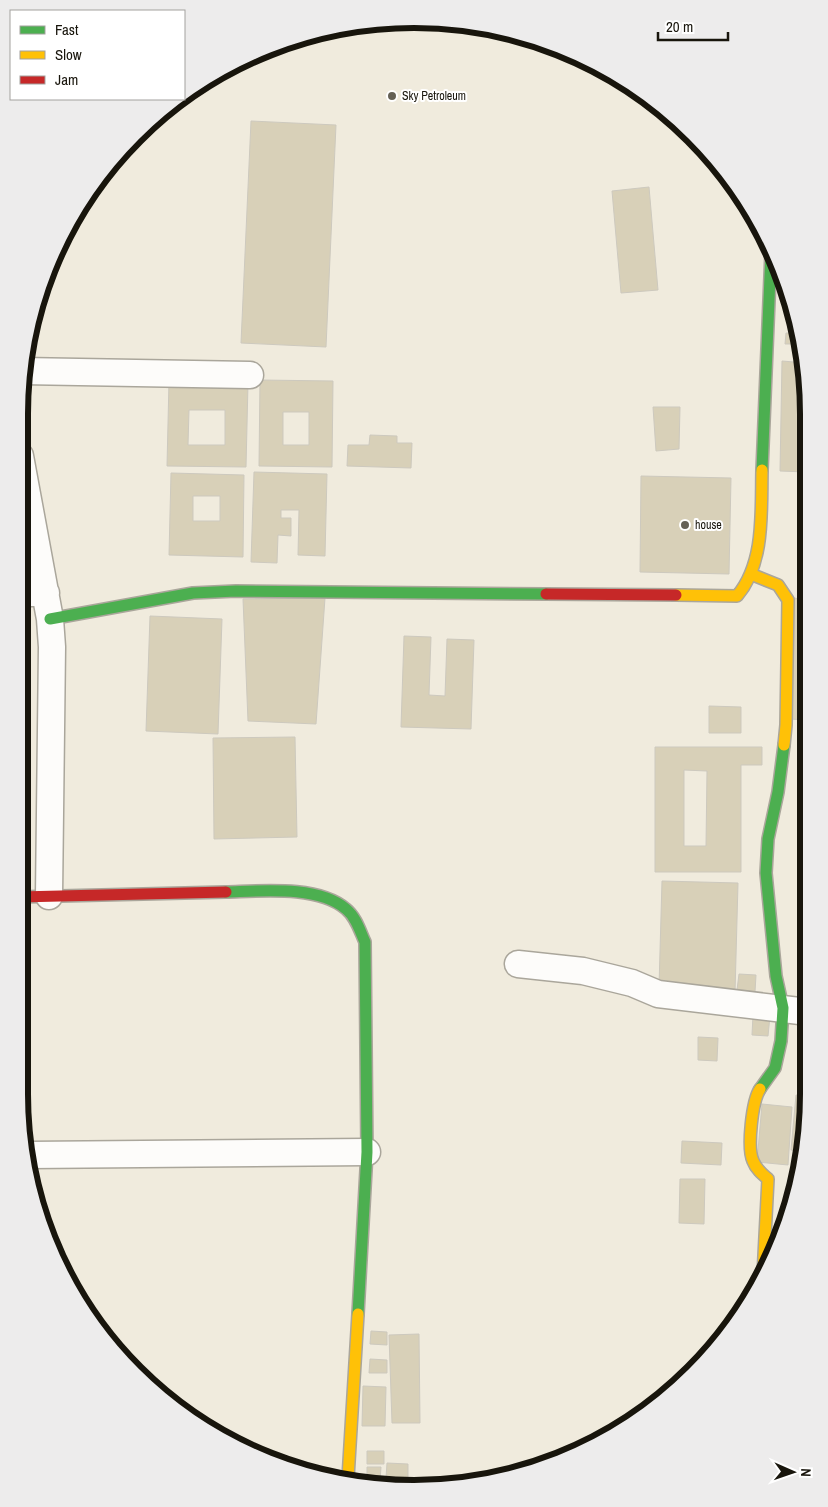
<svg xmlns="http://www.w3.org/2000/svg" width="828" height="1507" font-family="'Archivo Narrow',sans-serif">
  <rect width="100%" height="100%" fill="#f0ebdd"/>
  <path fill="#d8d0b8" stroke="#cdc9be" fill-rule="evenodd" d="M 251,121 L 336,125 L 326,347 L 241,343 Z
    M 649,187 L 658,290 L 621,293 L 612,191 Z
    M 786,333 L 799,333 L 802,344 L 785,344 Z
    M 782,361 L 806,363 L 806,472 L 780,471 Z
    M 260,380 L 333,381 L 332,467 L 259,466 ZM 283,412 L 309,412 L 309,445 L 283,445 Z
    M 169,381 L 248,383 L 246,467 L 167,466 ZM 189,410 L 225,410 L 225,445 L 188,445 Z
    M 653,407 L 680,407 L 679,449 L 656,451 Z
    M 370,435 L 397,436 L 397,443 L 412,443 L 411,468 L 347,466 L 348,445 L 369,445 Z
    M 254,472 L 327,474 L 325,556 L 298,555 L 299,510 L 281,510 L 281,518 L 291,518 L 291,536 L 278,535 L 277,563 L 251,562 Z
    M 171,473 L 244,475 L 243,557 L 169,555 ZM 193,496 L 220,496 L 220,521 L 193,521 Z
    M 641,476 L 731,478 L 729,574 L 640,572 Z
    M 325,598 L 316,724 L 248,721 L 243,599 Z
    M 794,598 L 807,600 L 807,720 L 789,719 Z
    M 150,616 L 222,619 L 218,734 L 146,731 Z
    M 404,636 L 431,637 L 429,695 L 445,696 L 447,639 L 474,640 L 471,729 L 401,727 Z
    M 709,706 L 741,707 L 741,733 L 709,733 Z
    M 295,737 L 297,837 L 214,839 L 213,738 Z
    M 655,747 L 762,747 L 762,765 L 741,765 L 741,872 L 655,872 ZM 684,770 L 707,771 L 706,846 L 684,846 Z
    M 662,881 L 738,883 L 735,993 L 659,987 Z
    M 801,926 L 808,926 L 808,988 L 799,987 Z
    M 739,974 L 756,975 L 755,992 L 737,990 Z
    M 800,990 L 808,990 L 808,1005 L 800,1005 Z
    M 753,1015 L 770,1016 L 768,1036 L 752,1035 Z
    M 698,1037 L 718,1038 L 717,1061 L 698,1060 Z
    M 800,1064 L 808,1065 L 808,1088 L 798,1087 Z
    M 796,1095 L 808,1096 L 808,1119 L 802,1151 L 791,1150 Z
    M 762,1104 L 792,1107 L 788,1165 L 757,1162 Z
    M 682,1141 L 722,1143 L 721,1165 L 681,1163 Z
    M 680,1179 L 705,1179 L 704,1224 L 679,1223 Z
    M 371,1331 L 387,1332 L 387,1345 L 370,1344 Z
    M 419,1334 L 420,1423 L 392,1423 L 389,1335 Z
    M 370,1359 L 387,1360 L 387,1373 L 369,1373 Z
    M 363,1386 L 386,1387 L 385,1426 L 362,1426 Z
    M 367,1451 L 384,1451 L 384,1464 L 367,1464 Z
    M 387,1463 L 408,1464 L 408,1479 L 386,1478 Z
    M 367,1467 L 381,1467 L 380,1481 L 367,1480 Z"/>
  <g fill="none" stroke-linecap="round" stroke-linejoin="round">
    <defs>
      <path id="street" d="M 22,371 L 250,375
        M 20,456 L 50,619 L 52,647 L 49,896
        M 19,593 L 46,593
        M 518,964 L 583,971 L 632,983 L 658,994 L 808,1012
        M 29,1155 L 367,1152"/>
      <path id="fast" d="M 762,470 L 771,252
        M 50,619 L 193,593 L 236,591 L 546,594
        M 226,892 C 261,891 318,885 346,909 C 356,917 360,931 365,942 L 367,1152 L 358,1314
        M 760,1089 L 775,1068 L 781,1041 L 783,1008 L 776,976 L 766,873 L 768,839 L 778,792 L 784,745"/>
      <path id="slow" d="M 753,575 L 778,585 L 788,600 L 786,725 L 784,745
        M 676,595 L 737,596 C 765,563 761,512 762,470
        M 760,1089 C 752,1101 747,1148 753,1161 C 756,1169 762,1174 768,1179 L 763,1275
        M 348,1478 L 358,1314"/>
      <path id="jam" d="M 546,594 L 676,595
        M 19,897 L 226,892"/>
    </defs>
    <use href="#street" stroke="#aaa69b" stroke-width="29"/>
    <use href="#fast" stroke="#aaa69b" stroke-width="14"/>
    <use href="#slow" stroke="#aaa69b" stroke-width="14"/>
    <use href="#jam" stroke="#aaa69b" stroke-width="14"/>
    <use href="#street" stroke="#fdfcfa" stroke-width="26"/>
    <use href="#fast" stroke="#4caf50" stroke-width="11"/>
    <use href="#slow" stroke="#ffc107" stroke-width="11"/>
    <use href="#jam" stroke="#c62828" stroke-width="11"/>
  </g>
  <g fill="#646055" stroke="#fff" stroke-width="2">
    <circle cx="392" cy="96" r="5"/>
    <circle cx="685" cy="525" r="5"/>
  </g>
  <g text-anchor="middle" stroke-width="4" stroke-linejoin="round" paint-order="stroke">
    <g font-size="12" fill="#18150c" stroke="#fff" text-anchor="start">
      <text x="402" y="100">Sky Petroleum</text>
      <text x="695" y="529">house</text>
    </g>
  </g>
  <path d="M0 0H828V1507H0ZM414 28H414A386 386 0 0 1 800 414V1094A386 386 0 0 1 414 1480H414A386 386 0 0 1 28 1094V414A386 386 0 0 1 414 28Z" fill="#edecec" fill-rule="evenodd"/>
  <path fill="none" stroke="#18150c" stroke-width="6" d="M414 28H414A386 386 0 0 1 800 414V1094A386 386 0 0 1 414 1480H414A386 386 0 0 1 28 1094V414A386 386 0 0 1 414 28Z"/>
  <rect x="10" y="10" width="175" height="90" fill="#ffffff" stroke="#a3a19e"/>
  <rect x="20" y="26" width="25" height="8" fill="#4caf50" stroke="#a3a19e"/>
  <text x="55" y="35" font-size="15" fill="#18150c">Fast</text>
  <rect x="20" y="51" width="25" height="8" fill="#ffc107" stroke="#a3a19e"/>
  <text x="55" y="60" font-size="15" fill="#18150c">Slow</text>
  <rect x="20" y="76" width="25" height="8" fill="#c62828" stroke="#a3a19e"/>
  <text x="55" y="85" font-size="15" fill="#18150c">Jam</text>
  <g transform="translate(793 1472) rotate(92)" stroke="#ffffff" stroke-width="4" paint-order="stroke">
  <path d="M0-4L9 19L0 12L-9 19Z" fill="#18150c"/>
  <text y="-8" font-size="14" font-weight="bold" text-anchor="middle" fill="#18150c">N</text>
  </g>
  <path d="M658 32v8h70v-8" fill="none" stroke="#18150c" stroke-width="2.5"/>
  <text x="666" y="32" font-size="15" fill="#18150c" stroke="#ffffff" stroke-width="4" paint-order="stroke">20 m</text>
</svg>
